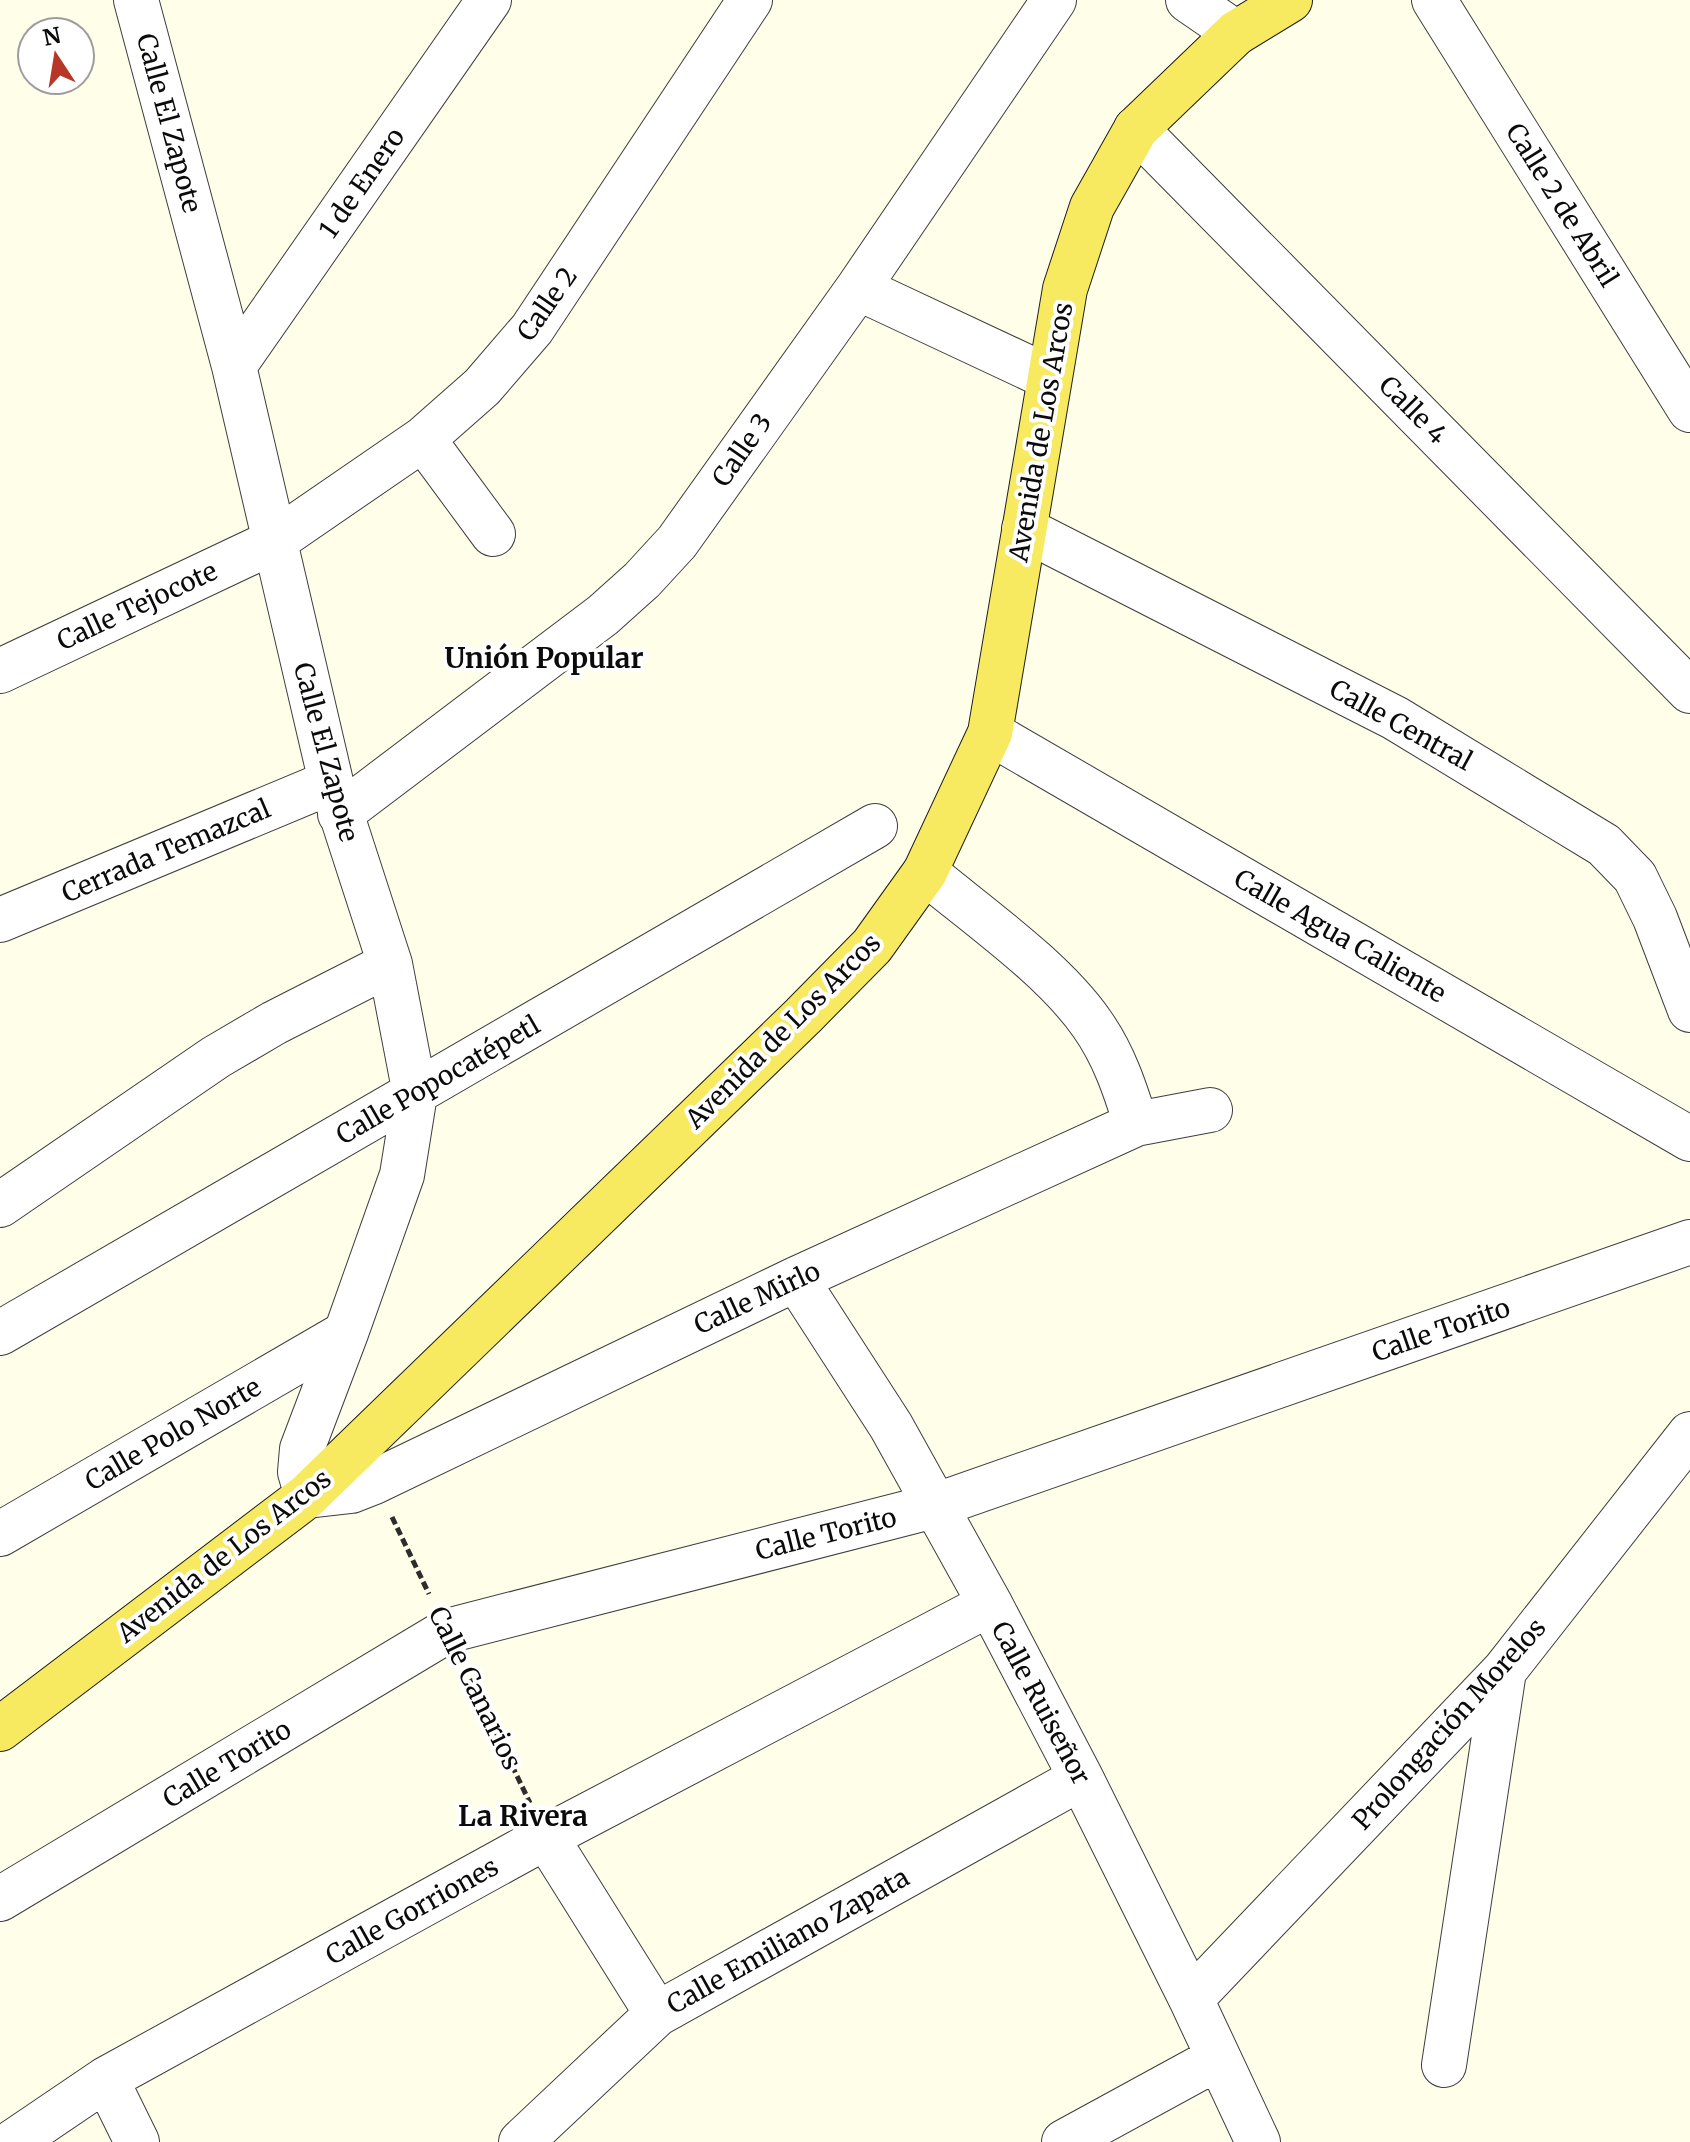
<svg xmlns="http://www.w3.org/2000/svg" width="1690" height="2142" font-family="Merriweather,serif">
  <rect width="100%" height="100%" fill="#fffee9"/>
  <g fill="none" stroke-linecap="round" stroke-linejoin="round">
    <defs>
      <path id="minor" d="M 136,0 L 234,366 L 331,782 L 390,964 L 415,1094 L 402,1175 L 346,1333 L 302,1449 L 300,1472 L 307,1496 L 351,1491 L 374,1482 L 796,1279 L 1136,1124 L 1210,1110
        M 1188,0 L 1236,33
        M 1434,0 L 1690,410
        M 1136,129 L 1690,691
        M 858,288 L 1048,377
        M 234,366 L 489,0
        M 423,439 L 493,534
        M 1024,529 L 1395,718 L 1604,845 L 1635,877 L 1655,918 L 1690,1010
        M 0,671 L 273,542 L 423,439 L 482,387 L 532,329 L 750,0
        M 990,733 L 1690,1139
        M 340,814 L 603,615 L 642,580 L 677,542 L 858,288 L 1054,0
        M 925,872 C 978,916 1054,969 1092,1024 C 1114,1055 1125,1089 1136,1124
        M 0,920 L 331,782
        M 0,1205 L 216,1057 L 274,1023 L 390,964
        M 796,1279 L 891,1426 L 990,1604 L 1081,1778 L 1191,1999 L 1258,2142
        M 0,1333 L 875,826
        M 0,1534 L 346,1333
        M 546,1837 L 657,2014
        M 0,1899 L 447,1631 L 934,1506 L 1690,1242
        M 1191,1999 L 1504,1671 L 1690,1434
        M 1444,2065 L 1504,1671
        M 106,2079 L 137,2142
        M 13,2142 L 106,2079 L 546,1837 L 990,1604
        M 521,2142 L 657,2014 L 1081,1778
        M 1064,2142 L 1218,2058"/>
      <path id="major" d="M 0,1729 L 307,1496 L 803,1016 L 872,946 L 925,872 L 990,733 L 1065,289 L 1092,207 L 1136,129 L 1236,33 L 1290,0"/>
    </defs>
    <use href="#minor" stroke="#3e3e3e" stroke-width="46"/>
    <use href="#major" stroke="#1c1c1c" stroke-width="46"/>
    <path stroke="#2d2d2d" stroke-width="5" stroke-dasharray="8 4" stroke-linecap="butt" d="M 392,1517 L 429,1594
      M 465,1668 L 530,1803"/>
    <use href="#minor" stroke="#fff" stroke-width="44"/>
    <use href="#major" stroke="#f7ea61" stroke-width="44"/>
  </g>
  <g text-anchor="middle" stroke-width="8" stroke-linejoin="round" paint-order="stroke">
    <g font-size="26" fill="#0b0b0b" stroke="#fff">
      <text transform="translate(169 123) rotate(75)" y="9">Calle El Zapote</text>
      <text transform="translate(362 183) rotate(-55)" y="9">1 de Enero</text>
      <text transform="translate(1562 205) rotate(58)" y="9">Calle 2 de Abril</text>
      <text transform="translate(547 304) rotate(-55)" y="9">Calle 2</text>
      <text transform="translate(1413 410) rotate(45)" y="9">Calle 4</text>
      <text transform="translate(1041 432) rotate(-80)" y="9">Avenida de Los Arcos</text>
      <text transform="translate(742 450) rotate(-55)" y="9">Calle 3</text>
      <text transform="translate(137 606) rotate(-25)" y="9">Calle Tejocote</text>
      <text transform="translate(1401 725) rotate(29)" y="9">Calle Central</text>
      <text transform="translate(326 752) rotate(75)" y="9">Calle El Zapote</text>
      <text transform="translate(166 851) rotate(-23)" y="9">Cerrada Temazcal</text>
      <text transform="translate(1340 936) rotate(30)" y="9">Calle Agua Caliente</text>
      <text transform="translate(783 1031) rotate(-45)" y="9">Avenida de Los Arcos</text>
      <text transform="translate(438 1080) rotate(-30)" y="9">Calle Popocatépetl</text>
      <text transform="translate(757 1298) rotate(-25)" y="9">Calle Mirlo</text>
      <text transform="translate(1441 1330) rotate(-19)" y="9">Calle Torito</text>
      <text transform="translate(173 1434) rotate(-30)" y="9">Calle Polo Norte</text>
      <text transform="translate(826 1534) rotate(-14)" y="9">Calle Torito</text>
      <text transform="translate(224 1556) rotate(-38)" y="9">Avenida de Los Arcos</text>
      <text transform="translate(475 1688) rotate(64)" y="9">Calle Canarios</text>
      <text transform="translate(1041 1703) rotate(62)" y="9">Calle Ruiseñor</text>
      <text transform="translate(1449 1724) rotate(-48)" y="9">Prolongación Morelos</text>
      <text transform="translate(227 1764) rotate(-31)" y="9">Calle Torito</text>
      <text transform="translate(412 1911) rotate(-29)" y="9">Calle Gorriones</text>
      <text transform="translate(788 1941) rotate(-29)" y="9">Calle Emiliano Zapata</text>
    </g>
    <g font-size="28" font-weight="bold" fill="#0b0b0b" stroke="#fff">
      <text x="544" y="668">Unión Popular</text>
      <text x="523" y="1826">La Rivera</text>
    </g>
  </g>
  <g transform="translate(56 56) rotate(348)"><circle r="38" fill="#ffffff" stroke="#9d9d9d" stroke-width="2"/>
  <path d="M0-6L14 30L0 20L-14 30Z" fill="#b83626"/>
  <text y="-12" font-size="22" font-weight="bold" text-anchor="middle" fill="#0b0b0b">N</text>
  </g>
</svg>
